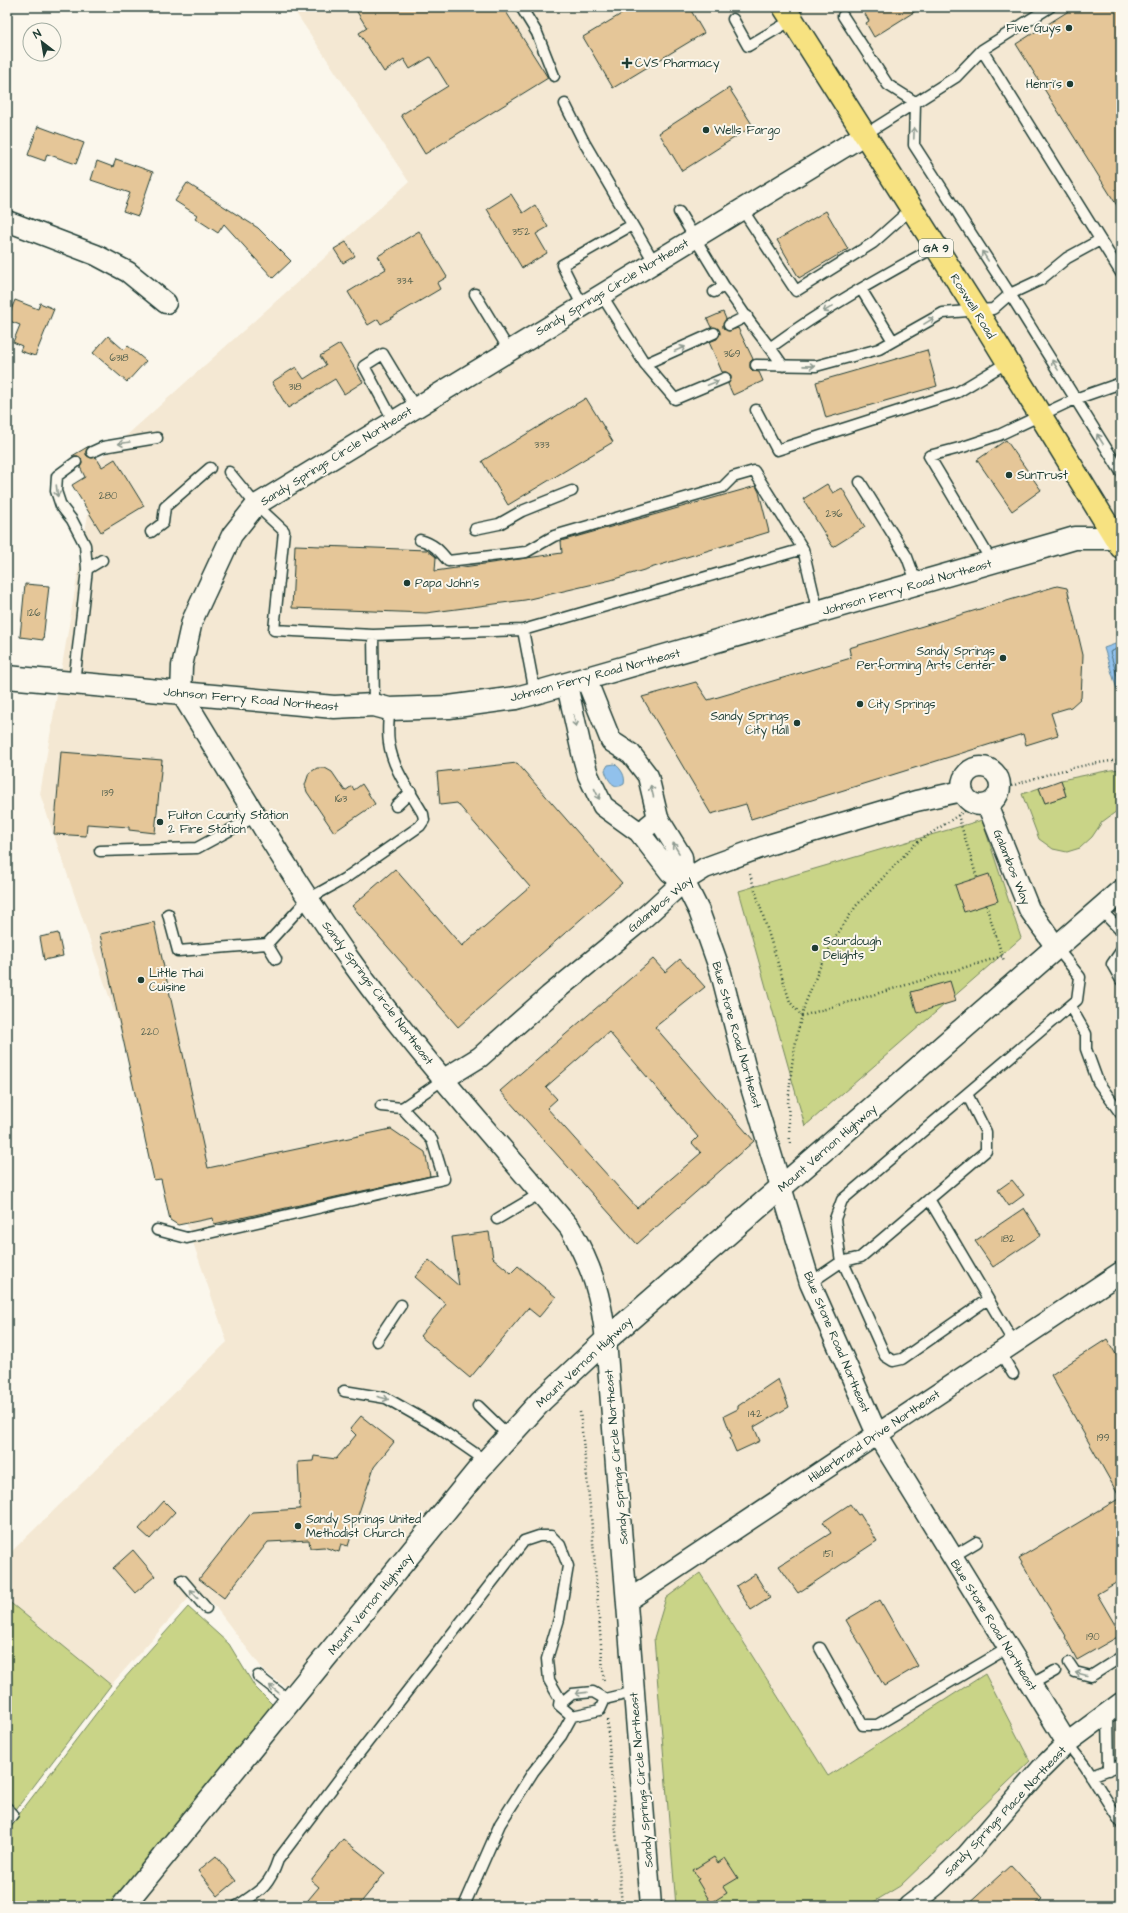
<svg xmlns="http://www.w3.org/2000/svg" width="1128" height="1913" font-family="'Architects Daughter',sans-serif">
  <rect width="100%" height="100%" fill="#fbf7ec"/>
  <filter id="ink" filterUnits="userSpaceOnUse"><feTurbulence type="fractalNoise" baseFrequency=".025" numOctaves="2"/><feDisplacementMap in="SourceGraphic" scale="8" xChannelSelector="R" yChannelSelector="G"/><feConvolveMatrix kernelMatrix="1 2 1 2 8 2 1 2 1" color-interpolation-filters="sRGB"/></filter>
  <g filter="url(#ink)">
    <path fill="#f4e8d3" d="M 292,7 L 1121,7 L 1121,1906 L 867,1906 L 900,1886 L 1030,1761 L 985,1674 L 828,1776 L 700,1573 L 654,1638 L 676,1906 L 137,1906 L 306,1701 L 265,1672 L 214,1605 L 196,1590 L 111,1685 L 7,1600 L 7,1556 L 227,1342 L 40,794 L 97,462 L 409,182 Z"/>
    <path fill="#c9d487" stroke="#74885e" d="M 1121,769 L 1121,808 L 1102,822 L 1092,837 L 1080,848 L 1067,852 L 1053,849 L 1039,839 L 1022,794 L 1039,788 L 1045,803 L 1066,796 L 1061,780 L 1111,770 Z
      M 982,820 L 1021,938 L 805,1126 L 739,891 Z
      M 700,1573 L 828,1776 L 985,1674 L 1030,1761 L 900,1886 L 867,1906 L 676,1906 L 654,1638 L 666,1598 Z
      M 7,1600 L 111,1685 L 7,1821 Z
      M 188,1607 L 229,1644 L 255,1687 L 276,1708 L 111,1906 L 7,1906 L 7,1830 L 114,1690 Z"/>
    <path fill="#91c1ec" stroke="#638ca2" d="M 1121,642 L 1121,702 L 1104,648 Z
      M 615,764 C 621,769 626,776 624,784 C 614,791 607,779 605,770 L 608,765 Z"/>
    <g fill="none" stroke-linecap="round" stroke-linejoin="round">
      <path stroke="#4d727e" stroke-width="1" d="M 1121,647 L 1110,652 L 1121,689"/>
    </g>
    <path fill="#e5c698" stroke="#1f3d34" fill-rule="evenodd" d="M 354,7 L 503,7 L 548,78 L 425,154 L 401,115 L 448,86 L 430,57 L 410,69 L 404,59 L 384,72 L 359,33 L 367,28 Z
      M 633,7 L 689,7 L 704,33 L 613,88 L 583,37 Z
      M 861,7 L 922,7 L 874,37 L 866,23 L 869,21 Z
      M 1075,7 L 1121,7 L 1121,212 L 1016,44 Z
      M 729,88 L 753,126 L 682,171 L 659,133 Z
      M 38,126 L 84,143 L 76,164 L 47,154 L 45,161 L 28,155 Z
      M 116,159 L 153,172 L 138,216 L 123,211 L 130,193 L 91,180 L 97,161 L 113,167 Z
      M 187,183 L 258,228 L 291,261 L 273,278 L 224,224 L 218,233 L 195,218 L 197,215 L 175,201 Z
      M 511,194 L 523,213 L 535,205 L 548,227 L 536,234 L 547,253 L 522,268 L 487,209 Z
      M 826,211 L 848,249 L 799,278 L 777,240 Z
      M 419,231 L 447,277 L 437,283 L 440,289 L 381,324 L 378,319 L 368,325 L 348,292 L 386,269 L 378,256 Z
      M 346,242 L 355,256 L 343,263 L 334,249 Z
      M 15,300 L 38,309 L 40,303 L 54,309 L 35,356 L 20,351 L 22,346 L 13,342 L 20,325 L 7,320 Z
      M 723,312 L 726,319 L 723,324 L 723,328 L 729,331 L 738,328 L 753,359 L 750,362 L 750,368 L 753,371 L 759,372 L 763,381 L 733,395 L 728,384 L 731,379 L 731,375 L 726,372 L 722,372 L 709,342 L 717,339 L 720,333 L 717,328 L 711,327 L 707,319 Z
      M 108,336 L 124,350 L 128,346 L 146,361 L 127,382 L 93,353 Z
      M 340,344 L 363,382 L 344,394 L 335,379 L 288,408 L 272,382 L 296,367 L 304,379 L 326,365 L 320,356 Z
      M 927,350 L 937,386 L 826,418 L 816,382 Z
      M 586,398 L 613,442 L 508,505 L 482,461 Z
      M 1006,440 L 1041,490 L 1012,511 L 977,460 Z
      M 89,446 L 86,451 L 86,455 L 91,458 L 96,457 L 102,467 L 115,459 L 144,506 L 101,532 L 72,485 L 85,477 L 80,467 L 82,464 L 81,458 L 78,456 L 72,456 Z
      M 827,484 L 833,493 L 842,488 L 865,527 L 833,547 L 803,499 Z
      M 756,486 L 759,492 L 769,532 L 611,580 L 525,600 L 426,613 L 292,608 L 295,545 L 427,550 L 436,557 L 435,571 L 562,553 L 561,541 Z
      M 25,584 L 49,586 L 43,640 L 20,637 Z
      M 1057,586 L 1067,588 L 1083,655 L 1081,698 L 1071,707 L 1051,713 L 1058,735 L 1026,745 L 1023,734 L 751,819 L 746,804 L 711,814 L 642,697 L 696,682 L 708,700 L 851,658 L 849,648 Z
      M 61,752 L 162,760 L 155,833 L 129,830 L 129,827 L 87,824 L 86,836 L 54,834 Z
      M 517,763 L 622,883 L 458,1027 L 352,906 L 395,869 L 462,946 L 530,887 L 457,803 L 440,805 L 437,772 Z
      M 317,768 L 325,768 L 332,772 L 345,791 L 352,786 L 354,790 L 362,784 L 375,804 L 334,832 L 307,792 L 305,785 L 309,773 Z
      M 1061,780 L 1066,796 L 1045,803 L 1039,788 Z
      M 989,874 L 998,901 L 964,912 L 955,885 Z
      M 154,922 L 208,1168 L 391,1129 L 425,1152 L 430,1176 L 214,1224 L 213,1218 L 178,1225 L 170,1220 L 161,1179 L 154,1180 L 100,934 Z
      M 58,933 L 63,956 L 44,960 L 40,937 Z
      M 653,959 L 665,972 L 680,959 L 705,987 L 655,1027 L 754,1141 L 637,1244 L 500,1091 ZM 609,1032 L 698,1137 L 692,1143 L 701,1153 L 637,1208 L 547,1108 L 557,1099 L 546,1087 Z
      M 950,981 L 956,1001 L 917,1013 L 911,992 Z
      M 1012,1180 L 1024,1195 L 1009,1206 L 998,1190 Z
      M 1024,1208 L 1041,1235 L 993,1267 L 975,1241 Z
      M 489,1232 L 493,1258 L 511,1273 L 518,1266 L 556,1297 L 539,1317 L 528,1308 L 470,1378 L 420,1336 L 446,1304 L 415,1277 L 429,1260 L 459,1286 L 452,1237 Z
      M 1107,1339 L 1121,1363 L 1121,1580 L 1097,1594 L 1121,1635 L 1077,1660 L 1065,1637 L 1066,1636 L 1019,1558 L 1120,1498 L 1051,1375 Z
      M 778,1379 L 789,1407 L 754,1427 L 760,1441 L 736,1452 L 730,1438 L 732,1437 L 724,1416 L 738,1409 L 738,1406 Z
      M 361,1416 L 394,1442 L 374,1467 L 348,1546 L 341,1544 L 339,1552 L 324,1547 L 310,1548 L 309,1540 L 268,1542 L 224,1598 L 199,1579 L 252,1512 L 300,1509 L 298,1462 L 313,1461 L 314,1456 L 336,1459 L 356,1435 L 350,1429 Z
      M 164,1501 L 175,1512 L 150,1539 L 139,1529 Z
      M 850,1504 L 858,1515 L 860,1514 L 877,1541 L 798,1593 L 779,1566 L 831,1533 L 823,1522 Z
      M 133,1550 L 155,1576 L 135,1593 L 113,1568 Z
      M 755,1574 L 770,1598 L 751,1610 L 736,1586 Z
      M 880,1600 L 918,1666 L 884,1686 L 846,1620 Z
      M 343,1839 L 385,1873 L 358,1906 L 303,1906 L 319,1887 L 311,1880 Z
      M 216,1856 L 236,1881 L 218,1896 L 198,1871 Z
      M 714,1857 L 718,1863 L 725,1858 L 738,1878 L 723,1887 L 727,1893 L 711,1903 L 697,1880 L 699,1879 L 693,1870 Z
      M 1011,1865 L 1042,1899 L 1034,1906 L 966,1906 Z"/>
    <g fill="none" stroke-linecap="round" stroke-linejoin="round">
      <defs>
        <path id="lane" d="M 521,7 L 537,33 L 554,76
          M 843,16 L 888,85 L 915,102 L 914,145 L 1010,294 L 1121,472
          M 733,19 L 748,46 L 792,20
          M 982,50 L 1121,273
          M 565,104 L 584,142 L 654,262
          M 864,135 L 956,77 L 982,50 L 1050,7
          M 742,209 L 796,291 L 873,243 L 911,209
          M 679,212 L 724,286 L 714,292
          M 724,286 C 736,300 745,317 757,331 C 766,343 775,353 783,366
          M 861,289 L 893,341
          M 475,294 L 509,350
          M 601,294 L 645,364 L 675,399 L 725,378
          M 582,305 L 562,265 L 632,225
          M 729,325 L 747,316
          M 771,347 C 823,309 879,278 935,247
          M 645,364 L 714,333
          M 756,365 L 816,366 L 879,349 L 943,313 L 993,309 L 1010,294 L 1040,280 L 1067,258 L 1100,240
          M 756,410 L 777,450 L 958,392 L 1008,362
          M 393,420 L 364,366 L 383,354 L 415,407
          M 92,452 L 103,447 L 157,438
          M 229,472 L 256,505 L 284,531 L 274,630 L 373,635 L 523,630 L 803,549
          M 860,482 L 907,557 L 917,584
          M 475,529 L 499,524 L 522,511 L 572,491
          M 151,532 L 163,523 L 165,507 L 210,468
          M 420,540 C 433,543 440,551 448,561 L 526,552 L 554,536 L 723,487 L 733,477 L 754,471 L 803,549 L 818,613
          M 992,562 L 929,456 L 963,447 L 999,435 L 1075,399 L 1121,383
          M 87,569 L 102,560
          M 523,630 L 535,693
          M 373,635 L 374,705
          M 74,683 L 87,569 L 85,545 L 72,520 L 61,506 L 56,491 L 57,476 L 76,462
          M 396,806 L 411,792
          M 100,851 L 197,848 L 256,816
          M 1100,909 L 1121,931
          M 168,914 L 178,951 L 267,944 L 308,899 L 344,879 L 420,826 L 424,820 L 423,814 C 410,791 393,770 389,743 C 387,732 389,720 389,709
          M 267,944 L 276,959
          M 1121,951 L 1112,964 L 1121,980
          M 1070,1006 L 1086,1034 L 1086,1049 L 1098,1082 L 1121,1114
          M 381,1106 L 402,1108 L 444,1079
          M 929,1199 L 1014,1343
          M 497,1219 L 541,1193
          M 157,1230 L 187,1238 L 444,1179 L 432,1140 L 402,1108
          M 841,1262 L 861,1257 L 986,1151 L 986,1132 L 967,1094
          M 843,1262 L 885,1356 L 893,1361 L 902,1359 L 988,1299
          M 810,1283 L 841,1262 L 835,1219 L 842,1200 L 1077,1000 L 1080,977 L 1056,947
          M 377,1341 L 401,1305
          M 1000,1352 L 1013,1374
          M 344,1391 L 386,1398 L 437,1427 L 486,1461
          M 478,1406 L 509,1436
          M 952,1557 L 977,1542
          M 182,1580 L 206,1608
          M 820,1648 L 863,1725 L 877,1725 L 1008,1648
          M 1069,1663 L 1075,1672 L 1091,1676 L 1121,1657
          M 258,1676 L 290,1701
          M 1030,1685 L 1055,1671
          M 559,1705 L 572,1694 L 593,1692 L 605,1699 L 634,1692
          M 559,1705 L 572,1716 L 600,1710 L 605,1699
          M 1108,1712 L 1109,1770
          M 1067,1743 L 1085,1766 L 1121,1823
          M 1091,1776 L 1121,1765
          M 7,1808 L 13,1814 L 7,1822
          M 237,1906 C 260,1891 269,1887 278,1860 L 349,1766 L 524,1541 L 539,1536 L 551,1536 L 560,1545 L 568,1566 L 559,1619 L 547,1659 L 549,1680 L 560,1699 L 559,1705
          M 464,1906 L 500,1824 L 533,1772 L 561,1736 L 572,1716"/>
        <path id="street" d="M 7,221 L 96,255 L 128,272 L 166,303
          M 586,679 L 611,741 L 631,754 L 648,776 L 658,818 L 648,826
          M 567,685 L 583,757 L 588,775 L 603,806 L 639,832 L 670,872 L 684,881
          M962 786a19 19 0 1 1 38 0a19 19 0 1 1-38 0Z
          M 987,804 L 1029,909 L 1056,947
          M 658,818 L 682,857 L 684,881 L 699,911 L 721,973 L 747,1074 L 810,1283 L 877,1434 L 1067,1743
          M 444,1079 L 480,1057 L 549,996 L 638,923 L 684,881 L 705,868 L 768,845 L 916,801 L 962,791
          M 627,1601 L 1121,1272
          M 651,1906 L 606,1340 C 601,1295 592,1267 570,1228 C 496,1140 417,1054 350,960 C 289,874 236,783 181,693 L 182,666 L 192,621 L 232,535 L 256,505 L 864,135
          M 909,1906 L 936,1885 L 967,1855 L 1041,1769 L 1067,1743 L 1121,1703"/>
        <path id="secondary" d="M 7,677 L 334,707 L 374,705 L 389,709 L 449,707 L 516,698 L 535,693 L 1058,543 L 1075,538 L 1121,538
          M 123,1906 L 480,1468 L 541,1401 L 606,1340 L 1121,891"/>
        <path id="primary" d="M 784,7 L 976,310 L 1121,547"/>
      </defs>
      <use href="#lane" stroke="#1f3d34" stroke-width="13"/>
      <use href="#street" stroke="#1f3d34" stroke-width="23"/>
      <use href="#secondary" stroke="#1f3d34" stroke-width="25"/>
      <use href="#primary" stroke="#1f3d34" stroke-width="25"/>
      <path stroke="#1f3d34" stroke-width="2.5" stroke-dasharray="1 3" stroke-linecap="butt" d="M 1000,790 C 1039,776 1079,764 1121,760
        M 958,815 L 977,878
        M 750,874 L 790,1002 L 802,1016 L 1003,956
        M 986,905 L 1004,961
        M 790,1143 L 788,1103 L 792,1064 L 798,1030 L 805,1004 L 820,967 L 836,936 L 856,906 L 915,844 L 966,810
        M 580,1412 L 591,1516 L 604,1683
        M 607,1720 L 622,1906"/>
      <use href="#lane" stroke="#fbf7ec" stroke-width="10"/>
      <use href="#street" stroke="#fbf7ec" stroke-width="20"/>
      <use href="#secondary" stroke="#fbf7ec" stroke-width="22"/>
      <use href="#primary" stroke="#f7e281" stroke-width="22"/>
    </g>
    <defs><path id="oneway-shaft" d="M-6 0H5M1.5-3L5.5 0L1.5 3" fill="none" stroke-width="1.6" stroke-linecap="round" stroke-linejoin="round"/></defs>
    <g stroke="#8d9a90">
      <use href="#oneway-shaft" transform="translate(914 133) rotate(-88)"/>
      <use href="#oneway-shaft" transform="translate(985 256) rotate(-123)"/>
      <use href="#oneway-shaft" transform="translate(828 309) rotate(148)"/>
      <use href="#oneway-shaft" transform="translate(929 321) rotate(-32)"/>
      <use href="#oneway-shaft" transform="translate(680 349) rotate(-23)"/>
      <use href="#oneway-shaft" transform="translate(1055 365) rotate(-122)"/>
      <use href="#oneway-shaft" transform="translate(809 366) rotate(1)"/>
      <use href="#oneway-shaft" transform="translate(713 383) rotate(-22)"/>
      <use href="#oneway-shaft" transform="translate(1100 439) rotate(-122)"/>
      <use href="#oneway-shaft" transform="translate(124 443) rotate(171)"/>
      <use href="#oneway-shaft" transform="translate(57 491) rotate(83)"/>
      <use href="#oneway-shaft" transform="translate(575 721) rotate(78)"/>
      <use href="#oneway-shaft" transform="translate(652 791) rotate(-104)"/>
      <use href="#oneway-shaft" transform="translate(597 794) rotate(65)"/>
      <use href="#oneway-shaft" transform="translate(676 848) rotate(-121)"/>
      <use href="#oneway-shaft" transform="translate(383 1398) rotate(15)"/>
      <use href="#oneway-shaft" transform="translate(194 1594) rotate(-130)"/>
      <use href="#oneway-shaft" transform="translate(1081 1674) rotate(-166)"/>
      <use href="#oneway-shaft" transform="translate(274 1689) rotate(-141)"/>
      <use href="#oneway-shaft" transform="translate(581 1693) rotate(174)"/>
    </g>
  </g>
  <g fill="#1f3d34" stroke="#fbf7ec" stroke-width="1.5">
    <circle cx="1069" cy="28" r="4"/>
    <path d="M625 57h4v4h4v4h-4v4h-4v-4h-4v-4h4z"/>
    <circle cx="1070" cy="84" r="4"/>
    <circle cx="706" cy="130" r="4"/>
    <circle cx="1009" cy="475" r="4"/>
    <circle cx="407" cy="583" r="4"/>
    <circle cx="1003" cy="658" r="4"/>
    <circle cx="860" cy="704" r="4"/>
    <circle cx="797" cy="723" r="4"/>
    <circle cx="160" cy="822" r="4"/>
    <circle cx="815" cy="948" r="4"/>
    <circle cx="141" cy="980" r="4"/>
    <circle cx="298" cy="1526" r="4"/>
  </g>
  <g text-anchor="middle" stroke-width="4" stroke-linejoin="round" paint-order="stroke">
    <g font-size="10" fill="#505f4d">
      <text x="521" y="235">352</text>
      <text x="405" y="284">334</text>
      <text x="732" y="357">369</text>
      <text x="119" y="361">6318</text>
      <text x="295" y="390">318</text>
      <text x="542" y="448">333</text>
      <text x="108" y="499">280</text>
      <text x="834" y="517">236</text>
      <text x="34" y="616">126</text>
      <text x="108" y="796">139</text>
      <text x="341" y="802">163</text>
      <text x="150" y="1035">220</text>
      <text x="1008" y="1242">182</text>
      <text x="755" y="1417">142</text>
      <text x="1103" y="1441">199</text>
      <text x="828" y="1557">151</text>
      <text x="1093" y="1640">190</text>
    </g>
    <rect fill="#fbf7ec" stroke="#61756b" stroke-width="1" x="919" y="239" width="34" height="18" rx="3"/>
    <g font-size="11" font-weight="bold" fill="#1f3d34">
      <text x="936" y="252">GA 9</text>
    </g>
    <g font-size="12" fill="#1f3d34" stroke="#fbf7ec" text-anchor="start">
      <text x="1061" y="32" text-anchor="end">Five Guys</text>
      <text x="635" y="67">CVS Pharmacy</text>
      <text x="1062" y="88" text-anchor="end">Henri's</text>
      <text x="714" y="134">Wells Fargo</text>
      <text x="1017" y="479">SunTrust</text>
      <text x="415" y="587">Papa John's</text>
      <text x="995" y="655" text-anchor="end">Sandy Springs<tspan x="995" dy="14">Performing Arts Center</tspan></text>
      <text x="868" y="708">City Springs</text>
      <text x="789" y="720" text-anchor="end">Sandy Springs<tspan x="789" dy="14">City Hall</tspan></text>
      <text x="168" y="819">Fulton County Station<tspan x="168" dy="14">2 Fire Station</tspan></text>
      <text x="823" y="945">Sourdough<tspan x="823" dy="14">Delights</tspan></text>
      <text x="149" y="977">Little Thai<tspan x="149" dy="14">Cuisine</tspan></text>
      <text x="306" y="1523">Sandy Springs United<tspan x="306" dy="14">Methodist Church</tspan></text>
    </g>
    <g font-size="12" fill="#1f3d34" stroke="#fbf7ec">
      <text transform="translate(612 287) rotate(-31)" y="4">Sandy Springs Circle Northeast</text>
      <text transform="translate(973 306) rotate(58)" y="4">Roswell Road</text>
      <text transform="translate(336 456) rotate(-32)" y="4">Sandy Springs Circle Northeast</text>
      <text transform="translate(907 587) rotate(-16)" y="4">Johnson Ferry Road Northeast</text>
      <text transform="translate(595 675) rotate(-15)" y="4">Johnson Ferry Road Northeast</text>
      <text transform="translate(251 699) rotate(5)" y="4">Johnson Ferry Road Northeast</text>
      <text transform="translate(1012 867) rotate(68)" y="4">Galambos Way</text>
      <text transform="translate(660 904) rotate(-40)" y="4">Galambos Way</text>
      <text transform="translate(378 993) rotate(53)" y="4">Sandy Springs Circle Northeast</text>
      <text transform="translate(737 1035) rotate(74)" y="4">Blue Stone Road Northeast</text>
      <text transform="translate(827 1148) rotate(-41)" y="4">Mount Vernon Highway</text>
      <text transform="translate(837 1342) rotate(67)" y="4">Blue Stone Road Northeast</text>
      <text transform="translate(584 1362) rotate(-43)" y="4">Mount Vernon Highway</text>
      <text transform="translate(874 1436) rotate(-34)" y="4">Hilderbrand Drive Northeast</text>
      <text transform="translate(616 1457) rotate(-95)" y="4">Sandy Springs Circle Northeast</text>
      <text transform="translate(370 1604) rotate(-51)" y="4">Mount Vernon Highway</text>
      <text transform="translate(994 1625) rotate(58)" y="4">Blue Stone Road Northeast</text>
      <text transform="translate(641 1780) rotate(-95)" y="4">Sandy Springs Circle Northeast</text>
      <text transform="translate(1005 1811) rotate(-47)" y="4">Sandy Springs Place Northeast</text>
    </g>
  </g>
  <rect width="1128" height="1913" fill="none" stroke="#fbf7ec" stroke-width="24"/>
  <rect x="12" y="12" width="1104" height="1889" fill="none" stroke="#1f3d34" stroke-width="1.5" filter="url(#ink)"/>
  <g transform="translate(42 42) rotate(329)"><circle r="19" fill="#fbf7ec" stroke="#a3ada2"/>
  <path d="M0-3L7 15L0 10L-7 15Z" fill="#1f3d34"/>
  <text y="-6" font-size="11" font-weight="bold" text-anchor="middle" fill="#1f3d34">N</text>
  </g>
</svg>
